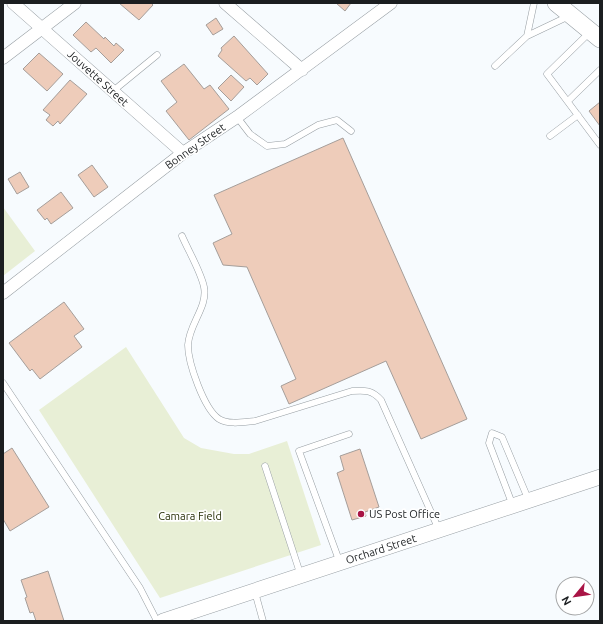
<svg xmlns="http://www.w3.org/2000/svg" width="603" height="624" font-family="Ubuntu,sans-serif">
  <rect width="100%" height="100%" fill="#f7fbfe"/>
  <path fill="#e8efd6" d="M 3,207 L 35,251 L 3,276 Z
    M 126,347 L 184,438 L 201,448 L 234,454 L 249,454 L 287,441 L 321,545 L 160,598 L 39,410 Z"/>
  <path fill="#eeccba" stroke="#a59e9a" d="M 119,3 L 151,3 L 153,5 L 139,20 Z
    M 336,3 L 351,3 L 345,11 Z
    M 216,18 L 223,29 L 213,35 L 206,25 Z
    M 86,22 L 104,39 L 105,37 L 114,46 L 116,43 L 124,50 L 111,63 L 96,48 L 91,52 L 73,35 Z
    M 234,36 L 268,74 L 257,85 L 250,78 L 246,81 L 218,56 L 222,50 L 221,48 Z
    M 39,53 L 63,74 L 47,91 L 23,69 Z
    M 184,64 L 204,89 L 210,85 L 229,109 L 189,140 L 166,111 L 177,102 L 161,81 Z
    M 231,75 L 244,87 L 231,101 L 218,88 Z
    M 70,80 L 87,94 L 60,124 L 58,121 L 53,126 L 46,120 L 50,115 L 43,110 Z
    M 600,102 L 600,126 L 589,111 Z
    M 343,138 L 467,419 L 421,439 L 386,361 L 289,404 L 281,386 L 296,379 L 247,267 L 223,265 L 213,243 L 232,234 L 214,195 Z
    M 92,165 L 108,187 L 94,197 L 78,175 Z
    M 20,172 L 29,187 L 17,194 L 8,179 Z
    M 61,192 L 73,208 L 51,224 L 47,218 L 45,220 L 37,210 Z
    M 64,302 L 84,329 L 74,336 L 82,347 L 40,379 L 32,369 L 30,371 L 9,343 Z
    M 12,448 L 49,507 L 10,531 L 3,519 L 3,454 Z
    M 360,449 L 379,507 L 365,512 L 366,516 L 352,520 L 337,473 L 344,470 L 340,456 Z
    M 48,571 L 64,621 L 36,621 L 33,612 L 30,613 L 25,598 L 27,597 L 21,580 Z"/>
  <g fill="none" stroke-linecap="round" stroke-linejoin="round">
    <defs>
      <path id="service" d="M 590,32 L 547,74 L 600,145
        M 527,36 L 534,3
        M 495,66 L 527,36 L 569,16
        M 113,91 L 157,55
        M 568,101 L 600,70
        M 237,117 L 250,134 L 267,146 L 285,144 L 318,125 L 337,120 L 351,131
        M 550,136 L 578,115
        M 182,236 C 188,250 201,272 204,287 C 208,307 189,324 188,345 C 188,363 204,409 219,419 C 229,425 244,422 255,421 L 352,391 C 365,390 372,390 381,400 L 439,530
        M 3,383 L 140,588 L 157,621
        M 265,466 L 301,576
        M 513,506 L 489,443 L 492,433 L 502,437 L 529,501
        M 340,563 L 299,451 L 349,434
        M 255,592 L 263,621"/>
      <path id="minor" d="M 13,3 L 183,153
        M 225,3 L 302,70
        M 3,58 L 75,3
        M 3,293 L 183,153 L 237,117 L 391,3"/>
      <path id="tertiary" d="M 163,621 L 600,477"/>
      <path id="secondary" d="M 556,3 L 600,39"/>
    </defs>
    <use href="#service" stroke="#979ea3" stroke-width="7"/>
    <use href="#minor" stroke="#979ea3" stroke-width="13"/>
    <use href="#tertiary" stroke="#979ea3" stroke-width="16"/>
    <use href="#secondary" stroke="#979ea3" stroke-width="18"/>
    <use href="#service" stroke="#fff" stroke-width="6"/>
    <use href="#minor" stroke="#fff" stroke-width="12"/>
    <use href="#tertiary" stroke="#fff" stroke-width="15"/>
    <use href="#secondary" stroke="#fff" stroke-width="17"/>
  </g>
  <circle fill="#a91445" stroke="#fff" stroke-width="1.5" cx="361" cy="514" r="4"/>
  <g text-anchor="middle" stroke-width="3.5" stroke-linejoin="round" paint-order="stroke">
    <g font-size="11" fill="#1b1e20" stroke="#fff">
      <text transform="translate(98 78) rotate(42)" y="4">Jouvette Street</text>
      <text transform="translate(195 146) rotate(-35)" y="4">Bonney Street</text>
      <text transform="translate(381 549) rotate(-18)" y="4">Orchard Street</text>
    </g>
    <g font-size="11" fill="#1b1e20" stroke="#fff" text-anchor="start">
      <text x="369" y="518">US Post Office</text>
    </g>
    <g font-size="11" fill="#2a320a" stroke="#fff">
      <text x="190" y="520">Camara Field</text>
    </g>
  </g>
  <rect width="603" height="624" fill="none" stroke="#1b1e20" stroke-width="8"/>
  <g transform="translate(575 596) rotate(241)"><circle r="19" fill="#ffffff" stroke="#a4a5a6"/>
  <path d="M0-3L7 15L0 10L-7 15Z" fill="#a91445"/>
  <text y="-6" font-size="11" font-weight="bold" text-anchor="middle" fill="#1b1e20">N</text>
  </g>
</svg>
